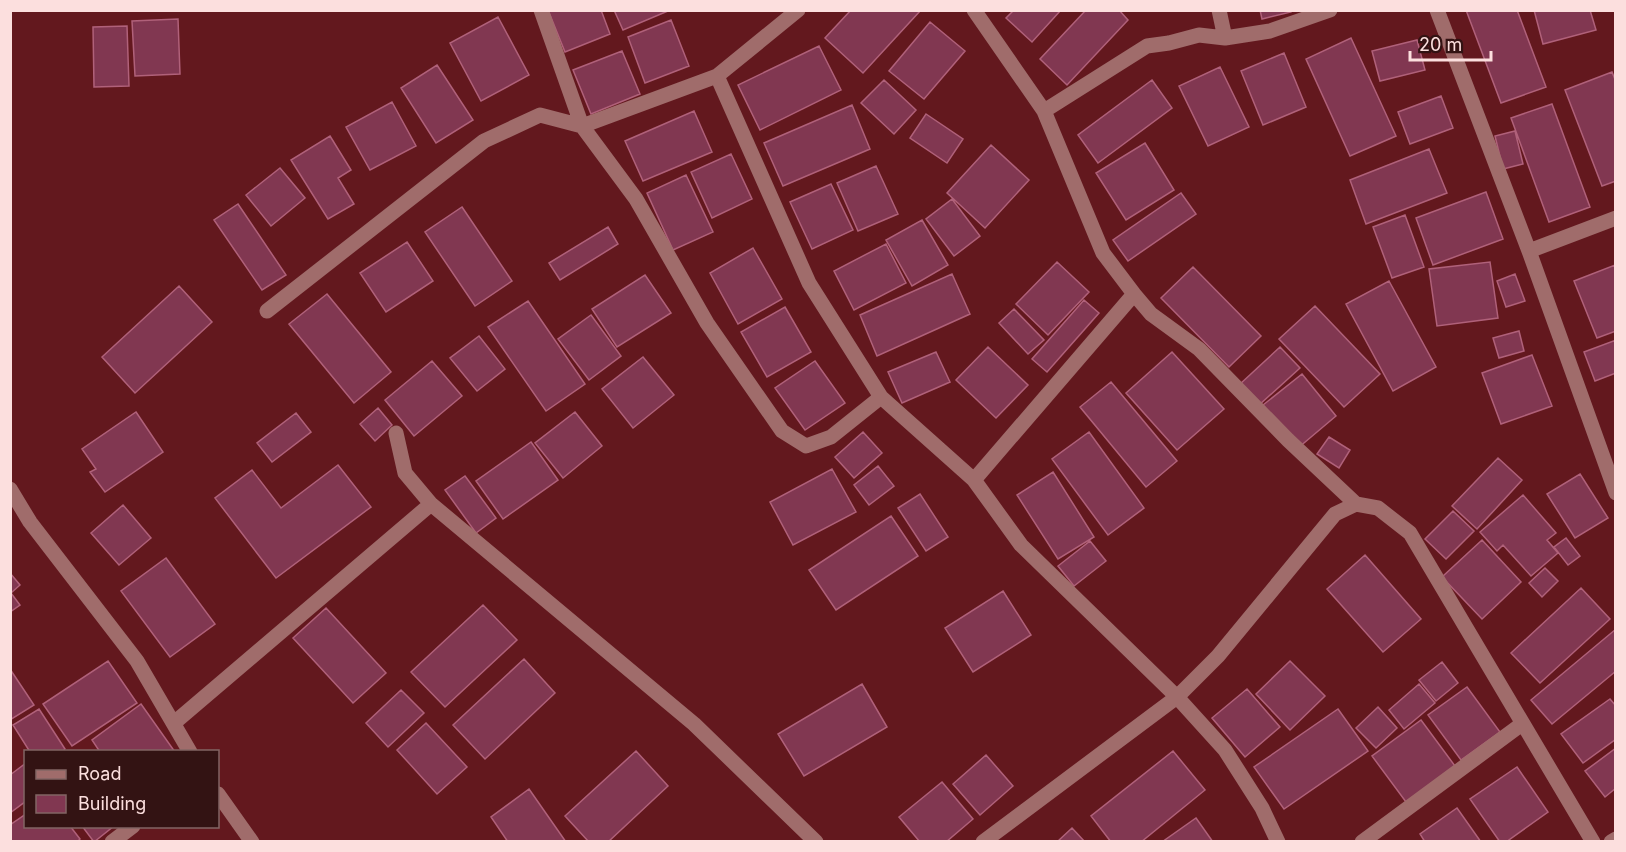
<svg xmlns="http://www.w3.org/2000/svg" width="1626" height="852" font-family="Inter,sans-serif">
  <rect width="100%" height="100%" fill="#63181e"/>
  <path fill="#813751" stroke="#b0617a" stroke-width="1.5" d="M 548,10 L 601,10 L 610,34 L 565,52 Z
    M 614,10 L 668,10 L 668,11 L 623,30 Z
    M 851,10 L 921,10 L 863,73 L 825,38 Z
    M 1014,10 L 1061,10 L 1032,42 L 1006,18 Z
    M 1086,10 L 1119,10 L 1128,20 L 1067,85 L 1040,59 Z
    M 1260,10 L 1291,10 L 1291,12 L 1262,19 Z
    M 1466,10 L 1517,10 L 1546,87 L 1501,103 Z
    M 1534,10 L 1590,10 L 1596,30 L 1543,44 Z
    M 498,17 L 529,75 L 481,101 L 450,43 Z
    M 178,19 L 180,74 L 135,76 L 132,21 Z
    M 671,20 L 689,66 L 645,83 L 628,37 Z
    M 930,22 L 965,51 L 924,99 L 889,71 Z
    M 127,26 L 129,86 L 94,87 L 93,27 Z
    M 1351,38 L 1396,136 L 1350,156 L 1306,59 Z
    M 1417,40 L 1425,70 L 1380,81 L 1372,51 Z
    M 819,46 L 841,90 L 760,130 L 738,85 Z
    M 622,51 L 640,94 L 591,114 L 573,70 Z
    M 1284,53 L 1306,107 L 1263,125 L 1241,71 Z
    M 437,65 L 473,120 L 436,143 L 401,88 Z
    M 1220,67 L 1249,127 L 1208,146 L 1179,86 Z
    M 1612,72 L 1616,82 L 1616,181 L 1602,186 L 1565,90 Z
    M 884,80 L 916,110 L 894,134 L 861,103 Z
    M 1152,80 L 1172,108 L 1098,163 L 1078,135 Z
    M 1441,96 L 1453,128 L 1410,144 L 1398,112 Z
    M 392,102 L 416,146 L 370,170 L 346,127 Z
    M 1552,104 L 1590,207 L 1549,222 L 1511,118 Z
    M 852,105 L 870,149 L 783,186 L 764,143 Z
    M 694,111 L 712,152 L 643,181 L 625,141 Z
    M 926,114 L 963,139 L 947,163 L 910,138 Z
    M 1515,131 L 1523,164 L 1503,169 L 1495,136 Z
    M 330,136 L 351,170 L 338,178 L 354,204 L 328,219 L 291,160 Z
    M 1145,143 L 1174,190 L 1126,220 L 1096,173 Z
    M 991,145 L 1029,180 L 985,228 L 947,193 Z
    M 1429,149 L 1447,193 L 1366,224 L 1350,180 Z
    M 731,154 L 752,199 L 712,218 L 691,172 Z
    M 876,166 L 898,214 L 858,231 L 837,183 Z
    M 280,168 L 305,198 L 271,226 L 246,195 Z
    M 686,175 L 713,232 L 673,250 L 647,193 Z
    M 831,184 L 853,230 L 812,249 L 790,202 Z
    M 1486,192 L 1503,239 L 1433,265 L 1416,218 Z
    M 1181,193 L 1196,214 L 1128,261 L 1113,240 Z
    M 952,199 L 980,236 L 954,256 L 926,219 Z
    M 238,204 L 286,275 L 262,290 L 214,220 Z
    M 462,207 L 512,281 L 475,306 L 425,232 Z
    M 1405,215 L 1424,267 L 1392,278 L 1373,227 Z
    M 922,220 L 948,265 L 912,286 L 886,240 Z
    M 608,227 L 618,244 L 560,280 L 549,263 Z
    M 407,242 L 433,281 L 386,312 L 360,273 Z
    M 886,244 L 906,283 L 854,310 L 834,271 Z
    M 753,248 L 782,299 L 738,324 L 710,273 Z
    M 1057,262 L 1089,292 L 1048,335 L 1016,304 Z
    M 1490,262 L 1498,318 L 1437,326 L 1429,269 Z
    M 1615,265 L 1616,331 L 1597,338 L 1574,281 Z
    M 1193,267 L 1261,336 L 1229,367 L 1161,298 Z
    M 952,274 L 970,314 L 877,356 L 860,315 Z
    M 1515,274 L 1525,301 L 1506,307 L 1497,281 Z
    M 645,275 L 671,313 L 617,347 L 592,309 Z
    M 1389,281 L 1436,367 L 1393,391 L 1346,304 Z
    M 179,286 L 212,322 L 135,393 L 102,357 Z
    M 327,294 L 391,372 L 354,403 L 289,324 Z
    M 1084,300 L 1099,313 L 1047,372 L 1032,359 Z
    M 528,301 L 585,384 L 546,411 L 488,327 Z
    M 1315,306 L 1380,374 L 1344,407 L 1279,339 Z
    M 785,307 L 811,352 L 767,377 L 741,332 Z
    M 1014,309 L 1044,340 L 1028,354 L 999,323 Z
    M 591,315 L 621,356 L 589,380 L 558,339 Z
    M 1519,331 L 1524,351 L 1499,358 L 1493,338 Z
    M 479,336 L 505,369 L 477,391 L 450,358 Z
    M 1616,340 L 1616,373 L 1595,381 L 1584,352 Z
    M 988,347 L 1028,385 L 996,418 L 956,380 Z
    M 1280,347 L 1300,368 L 1258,406 L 1239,385 Z
    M 936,352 L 950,382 L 902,403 L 888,372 Z
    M 1172,352 L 1224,409 L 1177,450 L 1126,393 Z
    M 1532,355 L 1552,406 L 1501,424 L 1482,373 Z
    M 643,357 L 674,395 L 633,428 L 602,389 Z
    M 432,361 L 462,396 L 414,436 L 385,400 Z
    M 815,361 L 845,403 L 805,430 L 775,388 Z
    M 1302,374 L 1336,416 L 1298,448 L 1263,405 Z
    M 1111,382 L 1177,461 L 1146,487 L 1080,407 Z
    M 378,408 L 392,425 L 375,441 L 360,424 Z
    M 136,412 L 163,452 L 105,492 L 90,472 L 96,469 L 82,449 Z
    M 575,412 L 602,446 L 563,478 L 535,443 Z
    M 296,413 L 311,432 L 272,462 L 257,443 Z
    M 863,432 L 882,453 L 854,478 L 835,457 Z
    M 1089,432 L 1144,508 L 1108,535 L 1052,459 Z
    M 1329,437 L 1350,450 L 1339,468 L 1317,454 Z
    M 531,442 L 558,480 L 503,519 L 476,481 Z
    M 1498,458 L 1522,480 L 1477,529 L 1452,506 Z
    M 338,465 L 371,507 L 276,578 L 215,498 L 252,470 L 281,508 Z
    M 878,466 L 894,486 L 869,505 L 854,485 Z
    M 832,469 L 856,512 L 793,545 L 770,502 Z
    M 1053,472 L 1094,537 L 1058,559 L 1017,495 Z
    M 1580,474 L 1608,518 L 1575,538 L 1547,494 Z
    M 465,476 L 496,518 L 476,533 L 445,490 Z
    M 920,494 L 948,537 L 926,551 L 898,508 Z
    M 1523,495 L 1556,533 L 1547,540 L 1558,553 L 1531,576 L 1503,545 L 1497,551 L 1480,532 Z
    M 123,505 L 151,538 L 119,565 L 91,533 Z
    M 1453,511 L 1474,531 L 1446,559 L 1425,539 Z
    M 891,516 L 918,556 L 836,610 L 809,570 Z
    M 1566,538 L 1580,556 L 1568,565 L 1554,547 Z
    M 1482,540 L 1521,582 L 1482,619 L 1442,577 Z
    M 1090,541 L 1106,561 L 1074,586 L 1058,566 Z
    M 1365,555 L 1421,619 L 1383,652 L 1327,589 Z
    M 166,558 L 215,624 L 170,657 L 121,591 Z
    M 1545,568 L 1558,581 L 1542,597 L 1529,583 Z
    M 10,573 L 20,585 L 11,593 L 20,605 L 10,612 Z
    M 1581,588 L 1610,619 L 1540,683 L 1511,653 Z
    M 1003,591 L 1031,635 L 973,672 L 945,628 Z
    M 483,605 L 517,640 L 445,707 L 411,672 Z
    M 326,608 L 386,673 L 353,703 L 293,638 Z
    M 1616,629 L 1616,671 L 1552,724 L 1531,700 Z
    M 524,659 L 555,693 L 485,759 L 453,725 Z
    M 108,661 L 137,703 L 72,746 L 43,704 Z
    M 1290,661 L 1325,696 L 1290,730 L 1256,694 Z
    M 1442,662 L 1458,683 L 1436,701 L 1419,680 Z
    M 10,669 L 34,705 L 10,720 Z
    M 862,684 L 887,727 L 804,776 L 778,734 Z
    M 1419,684 L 1435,703 L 1404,729 L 1389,710 Z
    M 1467,687 L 1500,732 L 1461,760 L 1428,715 Z
    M 1247,689 L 1280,727 L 1245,757 L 1212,718 Z
    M 401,690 L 424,713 L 388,747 L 366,723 Z
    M 1610,699 L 1616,706 L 1616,739 L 1583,763 L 1561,734 Z
    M 141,704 L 175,752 L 100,752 L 92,740 Z
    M 1378,707 L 1397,728 L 1376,748 L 1356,728 Z
    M 39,709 L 65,749 L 62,752 L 30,752 L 13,725 Z
    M 1338,709 L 1368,751 L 1284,809 L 1254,767 Z
    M 1421,720 L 1455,766 L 1406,802 L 1372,756 Z
    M 426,723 L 467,767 L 437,794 L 397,750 Z
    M 1616,748 L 1616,788 L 1605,797 L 1585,771 Z
    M 636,751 L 668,786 L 608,842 L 589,842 L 565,816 Z
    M 1173,751 L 1205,790 L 1141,842 L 1111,842 L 1091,816 Z
    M 986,755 L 1013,786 L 980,815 L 953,784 Z
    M 26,763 L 26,801 L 10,813 L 10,775 Z
    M 1517,767 L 1548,812 L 1506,842 L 1500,842 L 1470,799 Z
    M 942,782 L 973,819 L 946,842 L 920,842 L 899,817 Z
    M 529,789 L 566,842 L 508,842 L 491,817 Z
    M 1457,808 L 1481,842 L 1425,842 L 1420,834 Z
    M 26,814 L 26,826 L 70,826 L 80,839 L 77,842 L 10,842 L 10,825 Z
    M 1196,818 L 1213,842 L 1162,842 Z
    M 82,826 L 114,826 L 94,842 Z
    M 1072,828 L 1085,842 L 1057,842 Z"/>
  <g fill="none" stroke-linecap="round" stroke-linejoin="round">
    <path stroke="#a06c6b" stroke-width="15" d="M 541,10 L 582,126 L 636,199 L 707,323 L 782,431 L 806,446 L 831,437 L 881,397
      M 1219,10 L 1225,38
      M 1437,10 L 1529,251 L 1616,493
      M 717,76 L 809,283 L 881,397 L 974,480 L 1021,545 L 1177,697 L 1225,750 L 1262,808 L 1278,842
      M 1044,111 L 1147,46 L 1169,43 L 1199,35 L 1225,38 L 1270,31 L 1330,10
      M 1529,251 L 1616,218
      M 1134,294 L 1151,314 L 1199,349 L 1288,440 L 1356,504
      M 267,311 L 484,141 L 540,115 L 582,126 L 717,76 L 798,10
      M 396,433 L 405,473 L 431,504 L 694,724 L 816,842
      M 974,480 L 1134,294 L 1103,253 L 1044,111 L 974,10
      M 10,489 L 30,522 L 137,661 L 190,752
      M 174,723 L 431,504
      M 218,794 L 252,842
      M 112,842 L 133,826
      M 983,842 L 1177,697 L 1218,656 L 1335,514 L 1356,504 L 1378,508 L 1410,533 L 1593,842
      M 1362,842 L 1522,724
      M 1611,842 L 1616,839"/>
  </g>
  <rect width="1626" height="852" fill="none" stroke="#fcdfde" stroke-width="24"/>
  <rect x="24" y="750" width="195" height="78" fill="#331313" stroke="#836564" stroke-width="1.5"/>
  <rect x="36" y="770" width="30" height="9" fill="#a06c6b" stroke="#836564" stroke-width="1.5"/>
  <text x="78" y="780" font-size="18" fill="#fcdfde">Road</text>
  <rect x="36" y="795" width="30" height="18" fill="#813751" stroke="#836564" stroke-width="1.5"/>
  <text x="78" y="810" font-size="18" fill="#fcdfde">Building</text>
  <path d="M1410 51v9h81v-9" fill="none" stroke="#fcdfde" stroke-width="3"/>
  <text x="1419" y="51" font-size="18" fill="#fcdfde" stroke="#331313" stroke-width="4.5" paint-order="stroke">20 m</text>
</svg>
